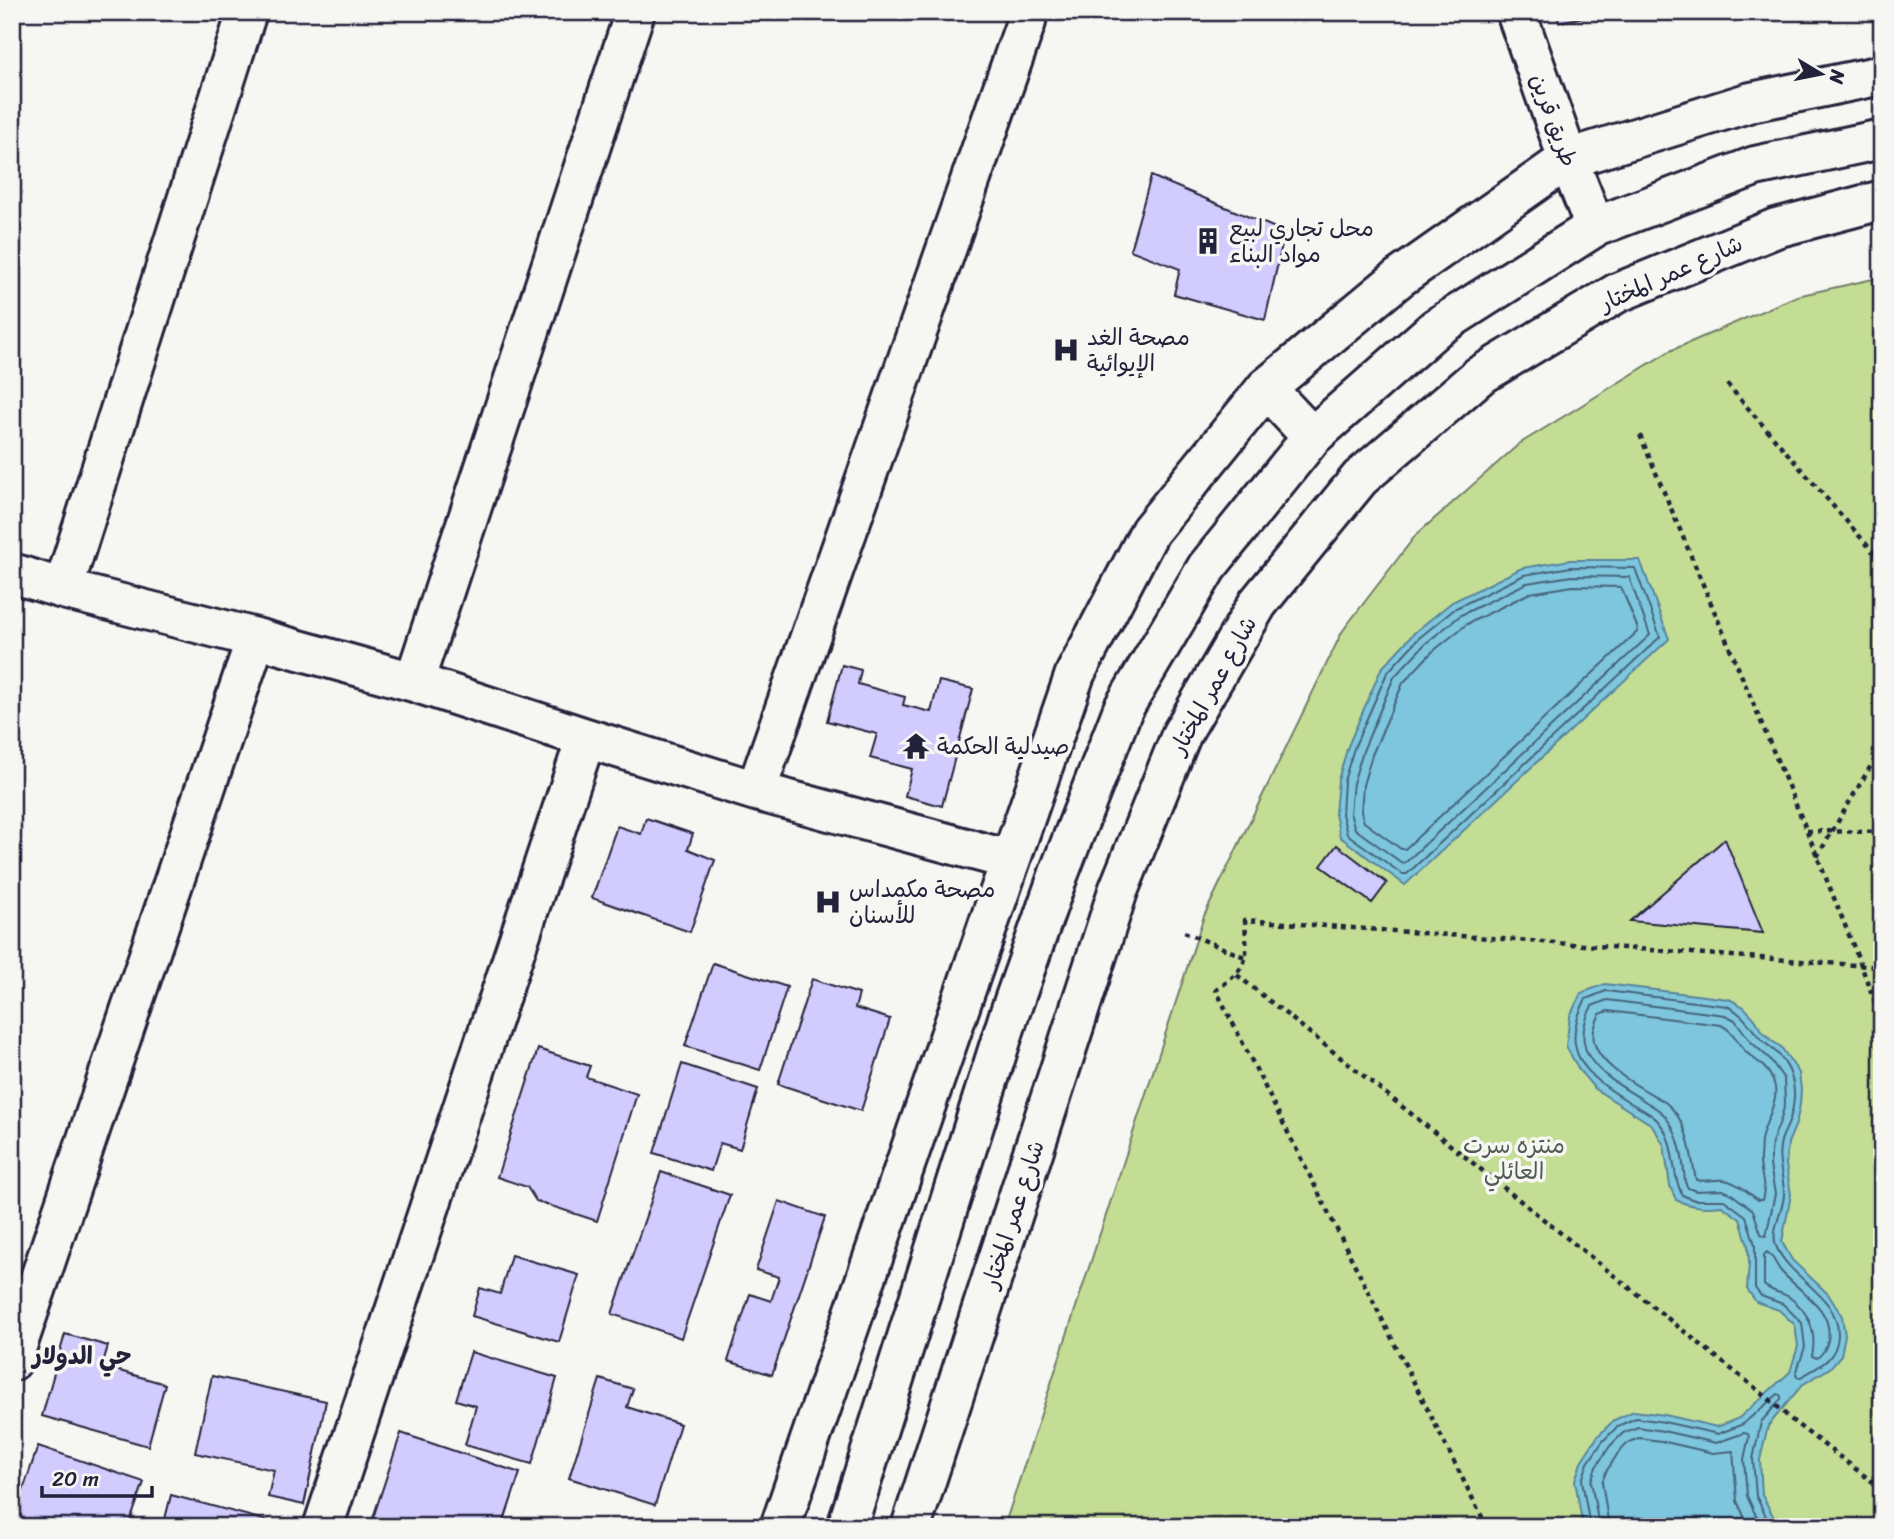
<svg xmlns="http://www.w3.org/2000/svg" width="1894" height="1539" font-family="Sriracha,'Playpen Sans Arabic',sans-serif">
  <rect width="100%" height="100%" fill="#f6f6f2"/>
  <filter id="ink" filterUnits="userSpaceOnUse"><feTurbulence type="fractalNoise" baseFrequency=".0143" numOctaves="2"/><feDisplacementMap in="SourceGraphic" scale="14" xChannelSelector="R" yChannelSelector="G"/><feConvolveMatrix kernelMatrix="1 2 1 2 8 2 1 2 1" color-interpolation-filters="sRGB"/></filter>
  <g filter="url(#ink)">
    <path fill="#c3dd94" stroke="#728068" stroke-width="2" d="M 1882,277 L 1882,1527 L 1004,1527 L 1204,916 L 1342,632 L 1347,625 L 1416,535 L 1519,444 L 1670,351 L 1797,296 Z"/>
    <path fill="#7dc6dd" stroke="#59849c" stroke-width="2" d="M 1571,560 L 1640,560 L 1669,639 L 1405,885 L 1340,837 L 1335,814 L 1338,780 L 1348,746 L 1381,669 L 1415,632 L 1452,602 L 1522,568 Z
      M 1605,984 L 1729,999 L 1744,1007 L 1755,1019 L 1762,1031 L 1772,1041 L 1781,1047 L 1799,1073 L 1801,1089 L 1800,1105 L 1796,1124 L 1788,1143 L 1786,1165 L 1791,1194 L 1782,1242 L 1792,1260 L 1828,1294 L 1842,1316 L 1845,1335 L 1841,1355 L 1830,1368 L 1802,1385 L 1768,1426 L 1760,1460 L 1762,1495 L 1779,1527 L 1583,1527 L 1575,1480 L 1582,1460 L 1598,1436 L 1614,1420 L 1634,1411 L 1665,1415 L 1717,1427 L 1739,1418 L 1790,1372 L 1798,1346 L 1795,1325 L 1779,1310 L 1756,1302 L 1747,1289 L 1749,1263 L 1748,1246 L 1740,1219 L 1722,1206 C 1704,1208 1692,1207 1676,1200 L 1670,1186 L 1664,1145 L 1652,1125 L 1595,1089 L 1579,1070 L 1566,1046 L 1570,1016 L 1581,993 Z"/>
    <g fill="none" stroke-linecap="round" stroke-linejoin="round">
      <path stroke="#46647c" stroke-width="2" d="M 1571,567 L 1635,568 L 1660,637 L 1407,874 L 1402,874 L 1347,834 L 1342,814 L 1344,781 L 1354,748 L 1387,673 L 1419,638 L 1456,608 L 1524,575 Z
        M 1572,576 L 1629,577 L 1650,635 L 1406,862 L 1402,863 L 1355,829 L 1350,813 L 1353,783 L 1363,751 L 1394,677 L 1425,644 L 1461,615 L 1527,583 Z
        M 1573,586 L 1621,587 L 1638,629 L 1637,632 L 1405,849 L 1401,849 L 1364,822 L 1361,812 L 1363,785 L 1372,755 L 1403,683 L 1432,652 L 1467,624 L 1530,593 Z
        M 1606,991 L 1727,1006 C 1747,1016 1747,1025 1761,1039 C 1766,1044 1772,1048 1777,1053 C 1796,1073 1798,1096 1789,1122 C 1787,1128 1783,1134 1781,1141 C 1776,1162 1784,1175 1784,1194 C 1784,1210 1770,1230 1776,1246 C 1790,1280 1840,1295 1838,1336 C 1836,1360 1820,1366 1801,1377 L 1798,1377 L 1796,1374 L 1805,1347 L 1802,1323 L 1783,1304 L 1761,1296 L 1755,1288 L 1755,1245 L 1746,1216 L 1724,1200 L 1694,1200 L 1682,1195 C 1670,1171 1677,1140 1656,1119 C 1649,1112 1637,1107 1629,1102 C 1586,1075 1557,1052 1586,999 Z
        M 1607,1000 L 1725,1015 L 1735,1020 L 1751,1042 L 1770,1059 L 1784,1079 L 1785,1103 L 1781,1119 L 1772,1142 L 1770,1165 L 1775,1194 L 1766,1236 L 1761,1234 L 1753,1210 L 1730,1193 L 1722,1190 L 1696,1191 L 1688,1188 L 1685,1182 C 1683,1158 1680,1135 1665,1116 C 1660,1109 1650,1105 1643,1100 C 1606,1077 1565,1056 1592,1006 Z
        M 1608,1011 L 1721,1025 C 1734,1031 1737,1043 1746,1052 C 1751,1057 1758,1061 1763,1066 C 1788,1091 1769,1110 1762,1136 C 1760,1143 1761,1150 1760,1157 C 1759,1171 1767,1187 1762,1200 L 1758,1200 C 1749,1193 1737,1182 1724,1180 C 1715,1179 1706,1182 1696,1180 C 1690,1152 1689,1121 1665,1102 C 1644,1089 1599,1068 1594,1041 C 1592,1033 1596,1022 1600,1014 Z
        M 1767,1252 C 1773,1256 1775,1263 1780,1270 C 1797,1291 1834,1307 1828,1340 C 1826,1348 1824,1353 1817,1358 L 1812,1356 C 1817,1332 1809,1311 1789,1297 C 1781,1292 1771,1292 1764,1285 L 1764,1255 Z
        M 1590,1527 L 1582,1480 L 1588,1463 L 1603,1441 L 1618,1426 L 1636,1418 L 1664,1422 L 1718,1434 L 1743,1424 L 1778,1394 L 1781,1396 L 1781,1399 L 1761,1422 L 1753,1459 L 1756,1496 L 1771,1527
        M 1599,1527 L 1591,1481 L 1596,1467 L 1610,1446 L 1623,1433 L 1638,1427 L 1663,1431 L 1716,1443 L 1744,1433 L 1748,1434 L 1749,1437 L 1744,1459 L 1747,1496 L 1761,1527
        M 1609,1527 L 1602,1482 L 1606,1472 L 1618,1453 L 1629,1442 L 1639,1438 L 1661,1441 L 1713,1453 L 1733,1451 L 1737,1501 L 1749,1527"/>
    </g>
    <path fill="#d2cbfe" stroke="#22223b" stroke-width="2" d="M 1556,12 L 1609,12 L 1559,22 Z
      M 1151,176 L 1285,232 L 1265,320 L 1174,294 L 1180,269 L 1130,250 Z
      M 842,665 L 861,670 L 858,684 L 905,697 L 903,705 L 931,712 L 939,681 L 973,689 L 942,806 L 905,796 L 912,769 L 870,758 L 877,734 L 827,721 Z
      M 646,818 L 693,834 L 688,849 L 715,860 L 690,932 L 592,898 L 617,826 L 641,834 Z
      M 1725,839 L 1763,933 L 1630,921 Z
      M 1337,845 L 1387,883 L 1372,903 L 1321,866 Z
      M 713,963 L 787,987 L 760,1070 L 685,1046 Z
      M 812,979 L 859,994 L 855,1008 L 890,1019 L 861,1111 L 778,1084 Z
      M 538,1049 L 590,1066 L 586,1077 L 637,1094 L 597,1221 L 536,1201 L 527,1187 L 497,1177 Z
      M 682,1064 L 758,1089 L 740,1149 L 720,1143 L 711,1171 L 654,1153 Z
      M 661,1172 L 730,1195 L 681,1338 L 612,1314 Z
      M 779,1201 L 825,1217 L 772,1375 L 728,1361 L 750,1294 L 771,1301 L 779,1277 L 756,1270 Z
      M 511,1255 L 579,1275 L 559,1342 L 472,1316 L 480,1288 L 500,1294 Z
      M 65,1334 L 108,1346 L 102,1366 L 165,1384 L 148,1446 L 42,1416 Z
      M 471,1352 L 557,1378 L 532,1464 L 465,1445 L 476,1406 L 456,1400 Z
      M 212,1376 L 326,1401 L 304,1505 L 268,1497 L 274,1470 L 195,1453 Z
      M 600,1379 L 633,1389 L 627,1407 L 680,1424 L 655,1505 L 569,1478 Z
      M 401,1433 L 520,1473 L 502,1527 L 370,1527 Z
      M 38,1446 L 144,1482 L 128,1527 L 33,1527 L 13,1520 Z
      M 171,1495 L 275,1523 L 274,1527 L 163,1527 Z"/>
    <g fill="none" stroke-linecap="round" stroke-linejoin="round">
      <defs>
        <path id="minor" d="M 12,573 L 63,589 L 256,638 L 414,682 L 586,738 L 756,791 L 1010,860
          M 63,589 L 247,12
          M 414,682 L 635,12
          M 756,791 L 1026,22 L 1023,12
          M 12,1361 L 256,638
          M 323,1527 L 586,738
          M 780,1527 L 1075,674 L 1150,531 L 1266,388 L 1399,278 L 1568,159 L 1751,102 L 1882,75"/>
        <path id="secondary" d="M 1516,12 L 1568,159 L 1595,227"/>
        <path id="primary" d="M 1266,388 L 1312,437
          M 847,1527 L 1009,1015 L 1059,873 L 1123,709 L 1207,567 L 1312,437 L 1436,328 L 1595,227 L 1755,166 L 1882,139
          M 911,1527 L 1118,891 L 1182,733 L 1258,603 L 1360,478 L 1479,376 L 1617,293 L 1776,228 L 1882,200"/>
      </defs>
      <use href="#minor" stroke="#22223b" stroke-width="44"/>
      <use href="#secondary" stroke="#22223b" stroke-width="44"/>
      <use href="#primary" stroke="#22223b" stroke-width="44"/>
      <path stroke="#22223b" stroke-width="4.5" stroke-dasharray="5 5" stroke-linecap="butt" d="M 1727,384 L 1882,562
        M 1640,435 L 1807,831 L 1861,965 L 1882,1021
        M 1807,831 L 1882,832
        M 1817,857 L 1882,747
        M 1184,932 L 1247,958
        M 1237,975 L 1769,1399 L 1794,1422 L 1882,1489
        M 1487,1527 L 1216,990 C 1251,965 1247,961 1245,920 L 1882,967"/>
      <use href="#minor" stroke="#f6f6f2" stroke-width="38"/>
      <use href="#secondary" stroke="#f6f6f2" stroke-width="38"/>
      <use href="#primary" stroke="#f6f6f2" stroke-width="38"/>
    </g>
  </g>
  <defs>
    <symbol id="building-bare" viewBox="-9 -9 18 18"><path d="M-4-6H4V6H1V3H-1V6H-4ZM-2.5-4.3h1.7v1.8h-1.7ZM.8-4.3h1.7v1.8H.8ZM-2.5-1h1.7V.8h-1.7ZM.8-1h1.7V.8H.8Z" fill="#22223b" stroke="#f6f6f2" stroke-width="2.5" paint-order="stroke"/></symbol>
    <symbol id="hospital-bare" viewBox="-9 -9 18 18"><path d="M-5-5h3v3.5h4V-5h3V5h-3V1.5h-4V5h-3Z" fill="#22223b" stroke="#f6f6f2" stroke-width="2.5" paint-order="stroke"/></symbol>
    <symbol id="temple-bare" viewBox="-9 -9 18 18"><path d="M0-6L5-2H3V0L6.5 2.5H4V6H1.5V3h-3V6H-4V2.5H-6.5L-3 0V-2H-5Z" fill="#22223b" stroke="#f6f6f2" stroke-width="2.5" paint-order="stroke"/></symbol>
  </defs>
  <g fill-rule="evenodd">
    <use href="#building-bare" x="1189" y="222" width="38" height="38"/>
    <use href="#hospital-bare" x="1047" y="331" width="38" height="38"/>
    <use href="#temple-bare" x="897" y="727" width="38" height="38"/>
    <use href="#hospital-bare" x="809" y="883" width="38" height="38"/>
  </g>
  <g text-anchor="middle" stroke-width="7" stroke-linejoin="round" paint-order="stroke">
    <g font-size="23" fill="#22223b" stroke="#f6f6f2">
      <text transform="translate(1554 120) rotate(70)" y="8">طريق قرين</text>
      <text transform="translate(1671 273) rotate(-24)" y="8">شارع عمر المختار</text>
      <text transform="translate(1213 685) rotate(-61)" y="8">شارع عمر المختار</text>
      <text transform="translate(1013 1214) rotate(-72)" y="8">شارع عمر المختار</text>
    </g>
    <g font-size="23" fill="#22223b" stroke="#f6f6f2" text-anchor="start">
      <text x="1229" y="236">محل تجاري لبيع<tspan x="1229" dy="26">مواد البناء</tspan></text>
      <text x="1087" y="345">مصحة الغد<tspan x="1087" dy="26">الإيوائية</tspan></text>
      <text x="937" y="754">صيدلية الحكمة</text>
      <text x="849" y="897">مصحة مكمداس<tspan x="849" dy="26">للأسنان</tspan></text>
    </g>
    <g font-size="23" fill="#525a56" stroke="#f6f6f2">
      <text x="1514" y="1153">منتزه سرت<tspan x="1514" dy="26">العائلي</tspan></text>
    </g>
    <g font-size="24" font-weight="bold" fill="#22223b" stroke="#f6f6f2">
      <text x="82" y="1364">حي الدولار</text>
    </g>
  </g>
  <rect width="1894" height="1539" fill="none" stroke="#f6f6f2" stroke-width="42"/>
  <rect x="21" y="21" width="1852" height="1497" fill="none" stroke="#22223b" stroke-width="2.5" filter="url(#ink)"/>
  <g transform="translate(1821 74) rotate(100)" stroke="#f6f6f2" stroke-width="5" paint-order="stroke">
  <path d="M0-5L12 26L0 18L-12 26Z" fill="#22223b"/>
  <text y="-10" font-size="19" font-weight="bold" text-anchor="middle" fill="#22223b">N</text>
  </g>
  <path d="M42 1486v10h110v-10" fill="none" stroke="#22223b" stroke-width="3.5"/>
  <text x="52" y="1486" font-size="21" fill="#22223b" stroke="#f6f6f2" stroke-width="5" paint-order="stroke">20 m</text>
</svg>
